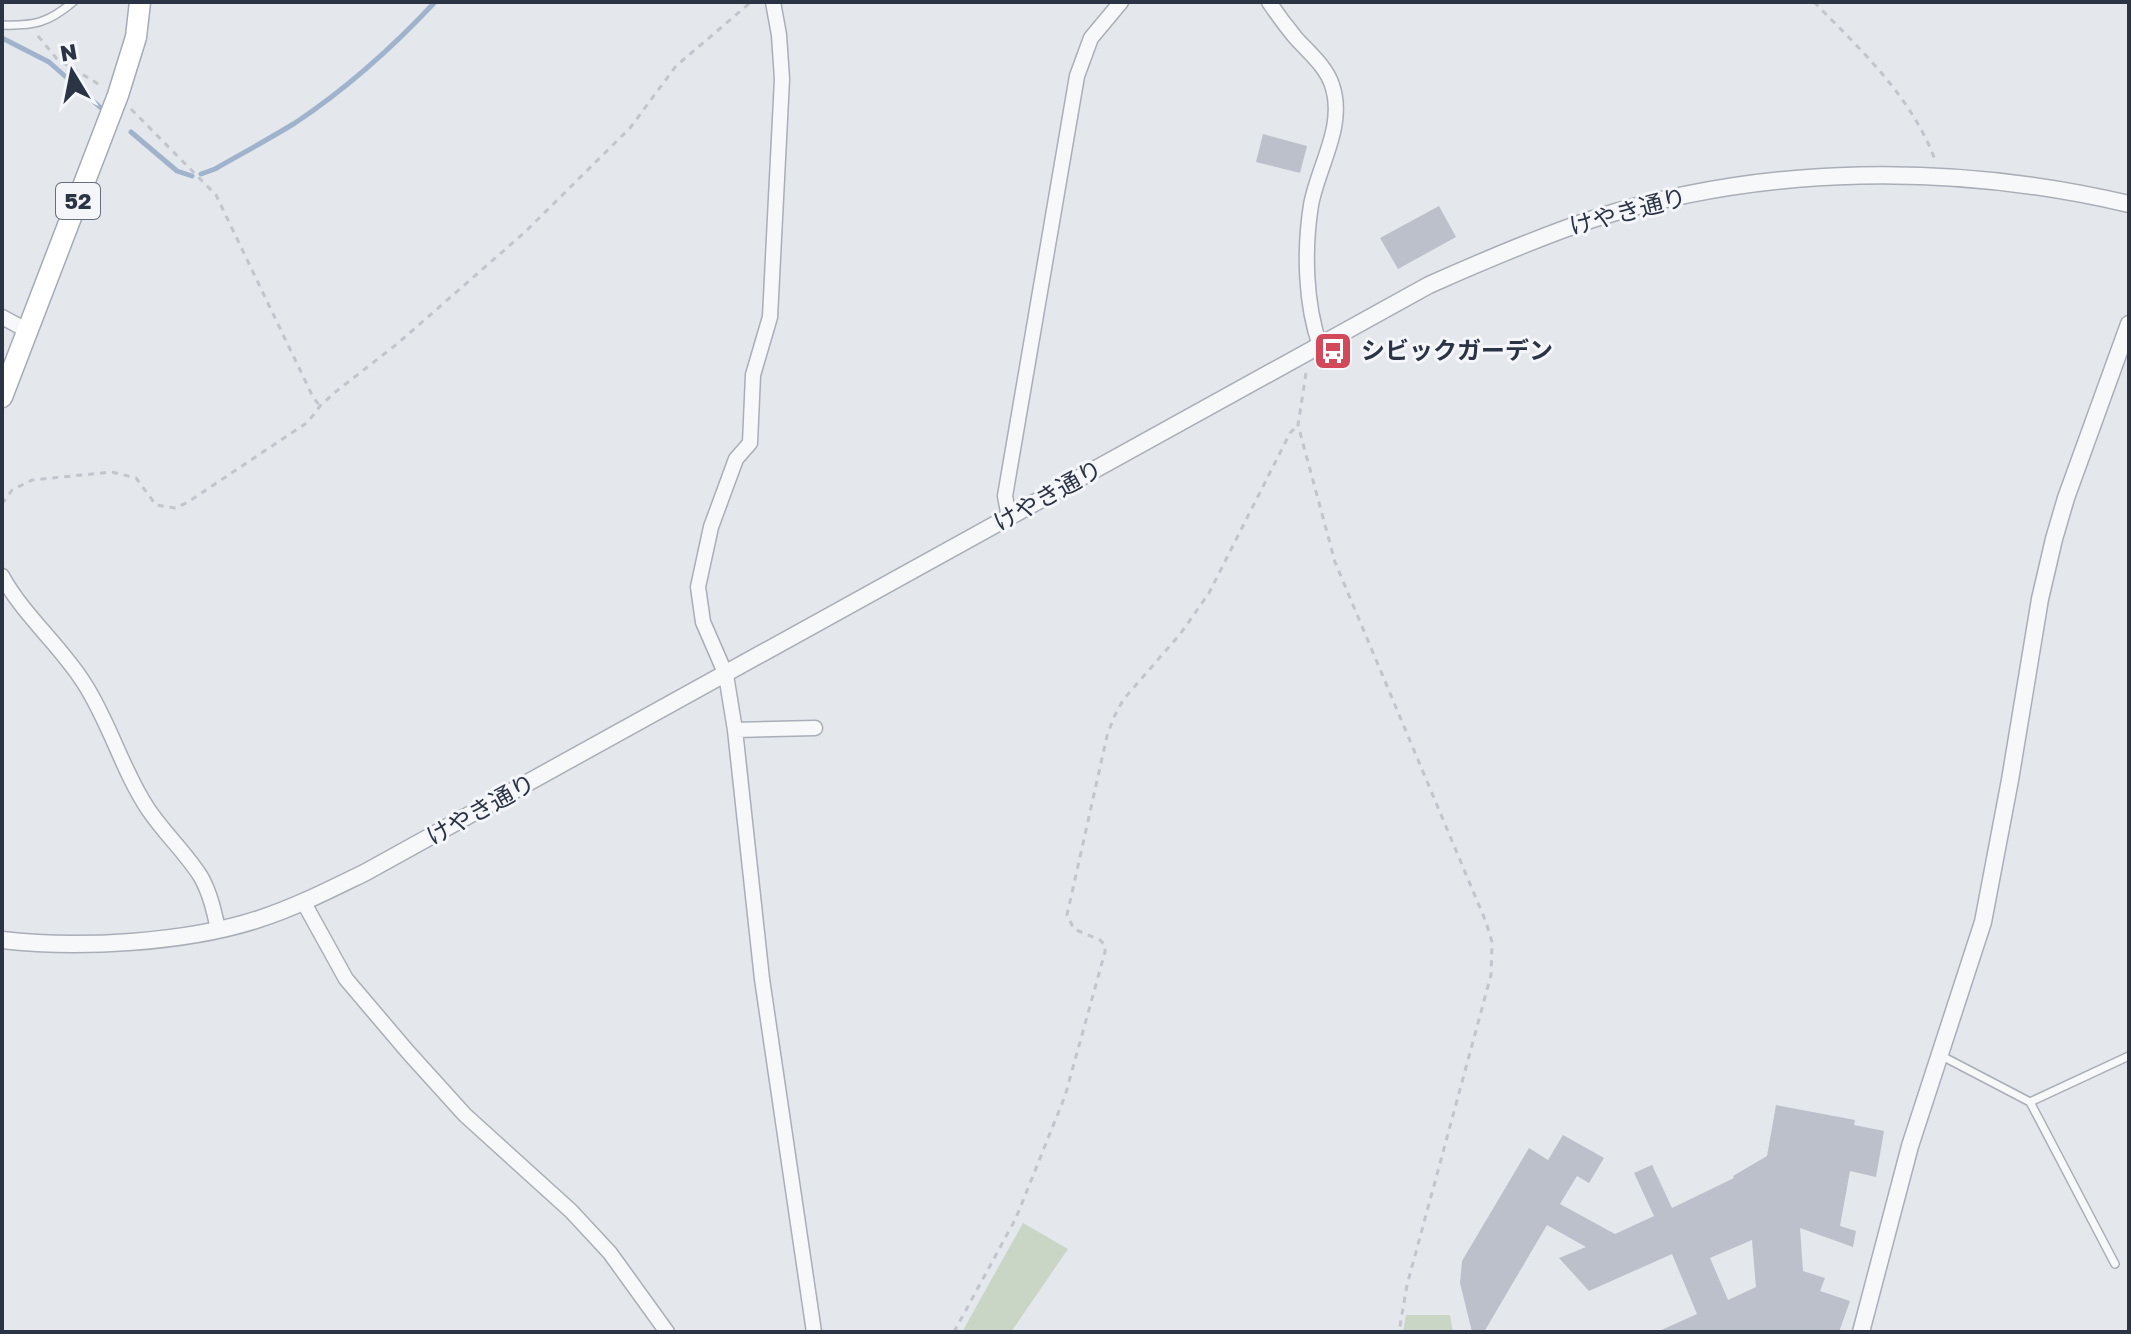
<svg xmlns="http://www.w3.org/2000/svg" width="2131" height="1334" font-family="'Golos Text','Noto Sans JP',sans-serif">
  <rect width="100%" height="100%" fill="#e4e7ec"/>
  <path fill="#c9d6c5" d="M 1023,1223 L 1068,1249 L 1011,1332 L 962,1332 Z
    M 1406,1315 L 1450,1315 L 1453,1332 L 1403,1332 Z"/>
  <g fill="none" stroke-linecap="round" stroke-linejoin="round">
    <path stroke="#9fb4cc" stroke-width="5" d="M 2,38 L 49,62 L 101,108
      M 131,132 L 177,171 L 192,176
      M 201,174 L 215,169 C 241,154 269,139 295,123 C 346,89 393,47 435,2"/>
  </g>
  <path fill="#bbc0ca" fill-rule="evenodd" d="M 1263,134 L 1307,146 L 1300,173 L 1256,162 Z
    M 1439,206 L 1456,237 L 1398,269 L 1380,238 Z
    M 1776,1105 L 1855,1120 L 1854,1125 L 1884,1131 L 1876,1177 L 1850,1171 L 1840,1226 L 1856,1231 L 1853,1247 L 1800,1228 L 1803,1271 L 1825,1278 L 1820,1291 L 1850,1301 L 1839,1332 L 1657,1332 L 1697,1314 L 1672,1254 L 1589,1291 L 1559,1258 L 1586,1247 L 1547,1225 L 1484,1332 L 1472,1332 L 1460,1283 L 1462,1261 L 1529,1148 L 1548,1160 L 1563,1135 L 1604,1158 L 1589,1183 L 1577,1176 L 1560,1204 L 1615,1234 L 1654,1216 L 1634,1173 L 1652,1165 L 1672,1208 L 1734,1178 L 1733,1176 L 1767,1156 ZM 1752,1240 L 1756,1287 L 1728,1300 L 1710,1258 Z"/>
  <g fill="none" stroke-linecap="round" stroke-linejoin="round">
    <defs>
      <path id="service" d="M 2,25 C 34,26 48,23 73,2
        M 1940,1055 L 2030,1102 L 2115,1264
        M 2030,1102 L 2129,1056"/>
      <path id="minor" d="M 773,2 L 779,35 L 782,79 L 770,317 L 753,375 L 750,443 L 736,459 L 711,527 L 698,587 L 703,622 L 726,675 L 735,730 L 762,979 L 814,1332
        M 1269,2 C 1277,14 1286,26 1295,37 C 1308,52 1326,66 1332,85 C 1346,126 1318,166 1311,205 C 1304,250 1305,303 1320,346
        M 2,317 L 28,331
        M 1009,517 L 1005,496 L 1077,76 L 1091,38 L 1121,2
        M 2,576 C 24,616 60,645 84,683 C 110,723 122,770 148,809 C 164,833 186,853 201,877 C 210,893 214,911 218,929
        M 735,730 L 815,728
        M 304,903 L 346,979 L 408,1052 L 465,1115 L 571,1211 L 610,1253 L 667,1332"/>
      <path id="tertiary" d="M 2,940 C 78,949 186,943 259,919 C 296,907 331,889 366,872 L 1429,285 C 1483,261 1536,238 1593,219 C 1765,164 1954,163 2129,204
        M 1861,1332 L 1910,1146 L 1983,922 L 2010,780 L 2040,599 L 2054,539 L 2066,498 L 2129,324"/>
      <path id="primary" d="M 2,397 L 118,95 L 136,37 L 140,2"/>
    </defs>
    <use href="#service" stroke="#a9aeb7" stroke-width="10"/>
    <use href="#minor" stroke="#a9aeb7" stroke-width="17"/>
    <use href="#tertiary" stroke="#a9aeb7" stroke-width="19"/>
    <use href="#primary" stroke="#a3abb8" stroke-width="23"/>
    <path stroke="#c2c5cb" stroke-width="3" stroke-dasharray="6 6" stroke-linecap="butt" d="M 1814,2 C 1860,49 1912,97 1935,160
      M 38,36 L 57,59 L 100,85
      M 131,109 L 216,195 L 313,397 L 320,406
      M 1306,373 L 1298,425 L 1335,562 L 1486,922 L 1492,942 L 1491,975 L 1407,1285 L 1399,1332
      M 2,504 L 12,490 L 32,480 L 112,472 L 136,478 L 156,505 L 175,508 L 188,502 L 308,422 L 320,406 L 334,393 L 397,344 L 525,232 L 630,128 L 676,66 L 751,2
      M 954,1332 L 1016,1218 L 1065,1096 L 1105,952 L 1105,945 L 1100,940 L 1074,929 L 1067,915 L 1107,736 L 1114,717 L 1123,700 L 1181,633 L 1209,593 L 1290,433 L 1298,425"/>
    <use href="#service" stroke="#f7f8fa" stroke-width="7"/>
    <use href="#minor" stroke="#f7f8fa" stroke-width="14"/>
    <use href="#tertiary" stroke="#f7f8fa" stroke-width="16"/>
    <use href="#primary" stroke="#fff" stroke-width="20"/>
  </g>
  <defs>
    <symbol id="bus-square" viewBox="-11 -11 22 22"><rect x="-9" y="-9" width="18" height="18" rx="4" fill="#d1495b" stroke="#f4f6f9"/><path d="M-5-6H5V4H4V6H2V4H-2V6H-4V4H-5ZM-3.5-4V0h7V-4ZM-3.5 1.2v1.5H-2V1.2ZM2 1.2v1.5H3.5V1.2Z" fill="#fff"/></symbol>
  </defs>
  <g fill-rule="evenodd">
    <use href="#bus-square" x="1311" y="329" width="44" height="44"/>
  </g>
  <g text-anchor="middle" stroke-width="6" stroke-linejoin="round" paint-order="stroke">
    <rect fill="#f4f6f9" stroke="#676e7b" stroke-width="2" x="56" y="183" width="44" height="36" rx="6"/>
    <g font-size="22" font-weight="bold" fill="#2b3445">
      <text x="78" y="209">52</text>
    </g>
    <g font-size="24" fill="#2b3445" stroke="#f4f6f9">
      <text transform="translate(1628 212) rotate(-15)" y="8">けやき通り</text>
      <text transform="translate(1048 496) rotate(-29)" y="8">けやき通り</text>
      <text transform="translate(481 810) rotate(-29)" y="8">けやき通り</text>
    </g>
    <g font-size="24" font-weight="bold" fill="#2b3445" stroke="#f4f6f9" text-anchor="start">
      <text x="1361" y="359">シビックガーデン</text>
    </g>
  </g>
  <rect width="2131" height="1334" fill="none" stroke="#2b3445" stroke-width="8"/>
  <g transform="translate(72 72) rotate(350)" stroke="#f4f6f9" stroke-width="6" paint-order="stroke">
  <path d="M0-6L14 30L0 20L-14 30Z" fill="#2b3445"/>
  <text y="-12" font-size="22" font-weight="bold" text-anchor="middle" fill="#2b3445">N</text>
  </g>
</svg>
